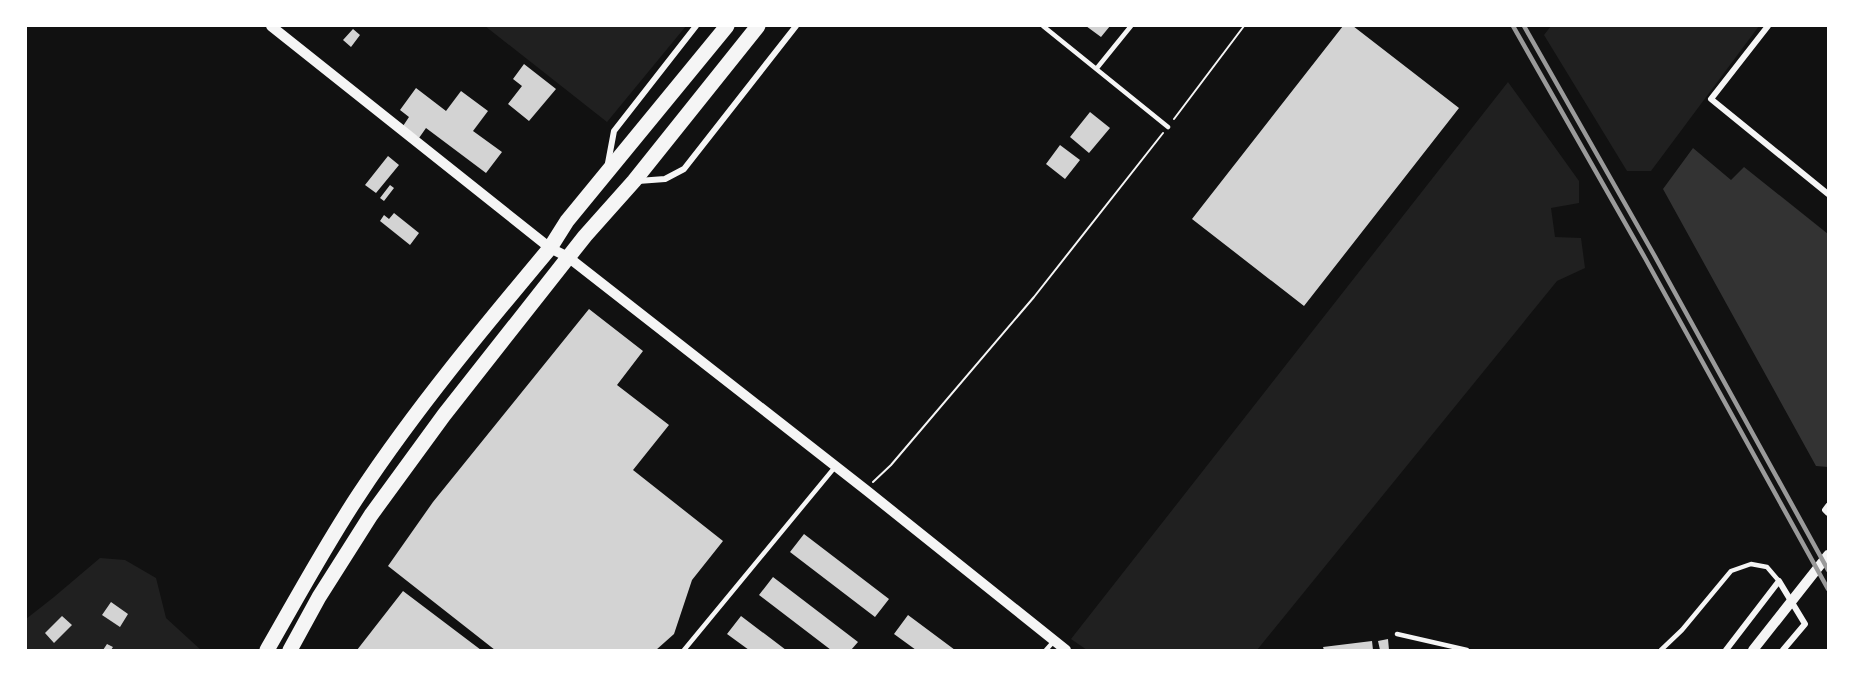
<svg xmlns="http://www.w3.org/2000/svg" width="1854" height="676" font-family="'Titillium Web',sans-serif">
  <rect width="100%" height="100%" fill="#111"/>
  <path fill="#202020" d="M 485,26 L 686,26 L 607,122 Z
    M 1551,26 L 1759,26 L 1651,171 L 1627,171 L 1544,35 Z
    M 1508,82 L 1579,181 L 1579,203 L 1551,208 L 1555,237 L 1581,238 L 1585,268 L 1557,281 L 1257,650 L 1087,650 L 1071,639 Z
    M 100,558 L 125,560 L 156,578 L 166,618 L 201,650 L 26,650 L 26,619 L 54,597 Z"/>
  <path fill="#333" d="M 1693,148 L 1731,180 L 1744,167 L 1828,234 L 1828,467 L 1816,466 L 1663,189 Z"/>
  <path fill="#d3d3d3" d="M 1086,26 L 1110,26 L 1101,37 Z
    M 1343,26 L 1353,26 L 1459,108 L 1304,306 L 1192,219 Z
    M 353,29 L 360,35 L 351,47 L 343,40 Z
    M 524,64 L 556,89 L 529,121 L 508,104 L 522,86 L 513,79 Z
    M 416,88 L 446,111 L 461,91 L 488,111 L 473,131 L 502,152 L 486,173 L 426,128 L 419,138 L 403,126 L 409,117 L 400,110 Z
    M 1090,112 L 1110,128 L 1089,153 L 1070,137 Z
    M 1060,145 L 1080,160 L 1065,179 L 1046,164 Z
    M 388,156 L 399,165 L 376,193 L 365,185 Z
    M 390,185 L 394,188 L 384,201 L 380,198 Z
    M 394,213 L 419,233 L 410,245 L 380,221 L 384,215 L 389,219 Z
    M 589,309 L 643,351 L 617,385 L 669,425 L 633,470 L 723,541 L 692,580 L 674,634 L 656,650 L 495,650 L 388,566 L 433,502 Z
    M 804,534 L 889,599 L 875,617 L 790,552 Z
    M 773,577 L 858,642 L 851,650 L 831,650 L 759,595 Z
    M 403,591 L 481,650 L 357,650 Z
    M 111,602 L 128,614 L 120,627 L 102,615 Z
    M 908,615 L 955,650 L 916,650 L 894,634 Z
    M 62,616 L 72,625 L 54,643 L 45,633 Z
    M 741,616 L 786,650 L 749,650 L 727,634 Z
    M 1388,639 L 1389,650 L 1380,650 L 1378,641 Z
    M 1372,641 L 1373,650 L 1324,650 L 1323,647 Z
    M 107,644 L 113,647 L 111,650 L 103,650 Z"/>
  <g fill="none" stroke-linecap="round" stroke-linejoin="round">
    <path stroke="#f5f5f5" stroke-width="2" d="M 1174,119 L 1244,26
      M 873,482 L 891,465 L 1034,297 L 1163,133"/>
    <path stroke="#f5f5f5" stroke-width="4.5" d="M 1043,26 L 1168,127
      M 1097,68 L 1131,26
      M 1397,634 L 1467,650
      M 684,650 L 835,467
      M 1046,650 L 1054,641
      M 1661,650 L 1682,630 L 1731,571 L 1751,564 L 1767,567 L 1779,581"/>
    <path stroke="#f5f5f5" stroke-width="6" d="M 1768,26 L 1711,99 L 1828,194
      M 608,163 L 614,131 L 696,26
      M 638,181 L 665,179 L 684,169 L 796,26
      M 1828,506 L 1825,510 L 1828,513
      M 1726,650 L 1779,581 L 1805,624 L 1783,650"/>
    <path stroke="#f5f5f5" stroke-width="10" d="M 271,26 L 550,248 L 568,257 L 866,490 L 1066,650
      M 1753,650 L 1828,555"/>
    <path stroke="#f5f5f5" stroke-width="15" d="M 267,650 C 297,598 326,544 360,493 C 417,407 484,327 550,248 L 567,221 L 727,26
      M 290,650 L 319,597 L 371,515 L 444,415 L 585,236 L 634,181 L 758,26"/>
    <path stroke="#9a9a9a" stroke-width="4.5" d="M 1513,26 L 1645,258 L 1828,589
      M 1524,26 L 1653,253 L 1828,570"/>
  </g>
  <rect width="1854" height="676" fill="none" stroke="#ffffff" stroke-width="54"/>
</svg>
